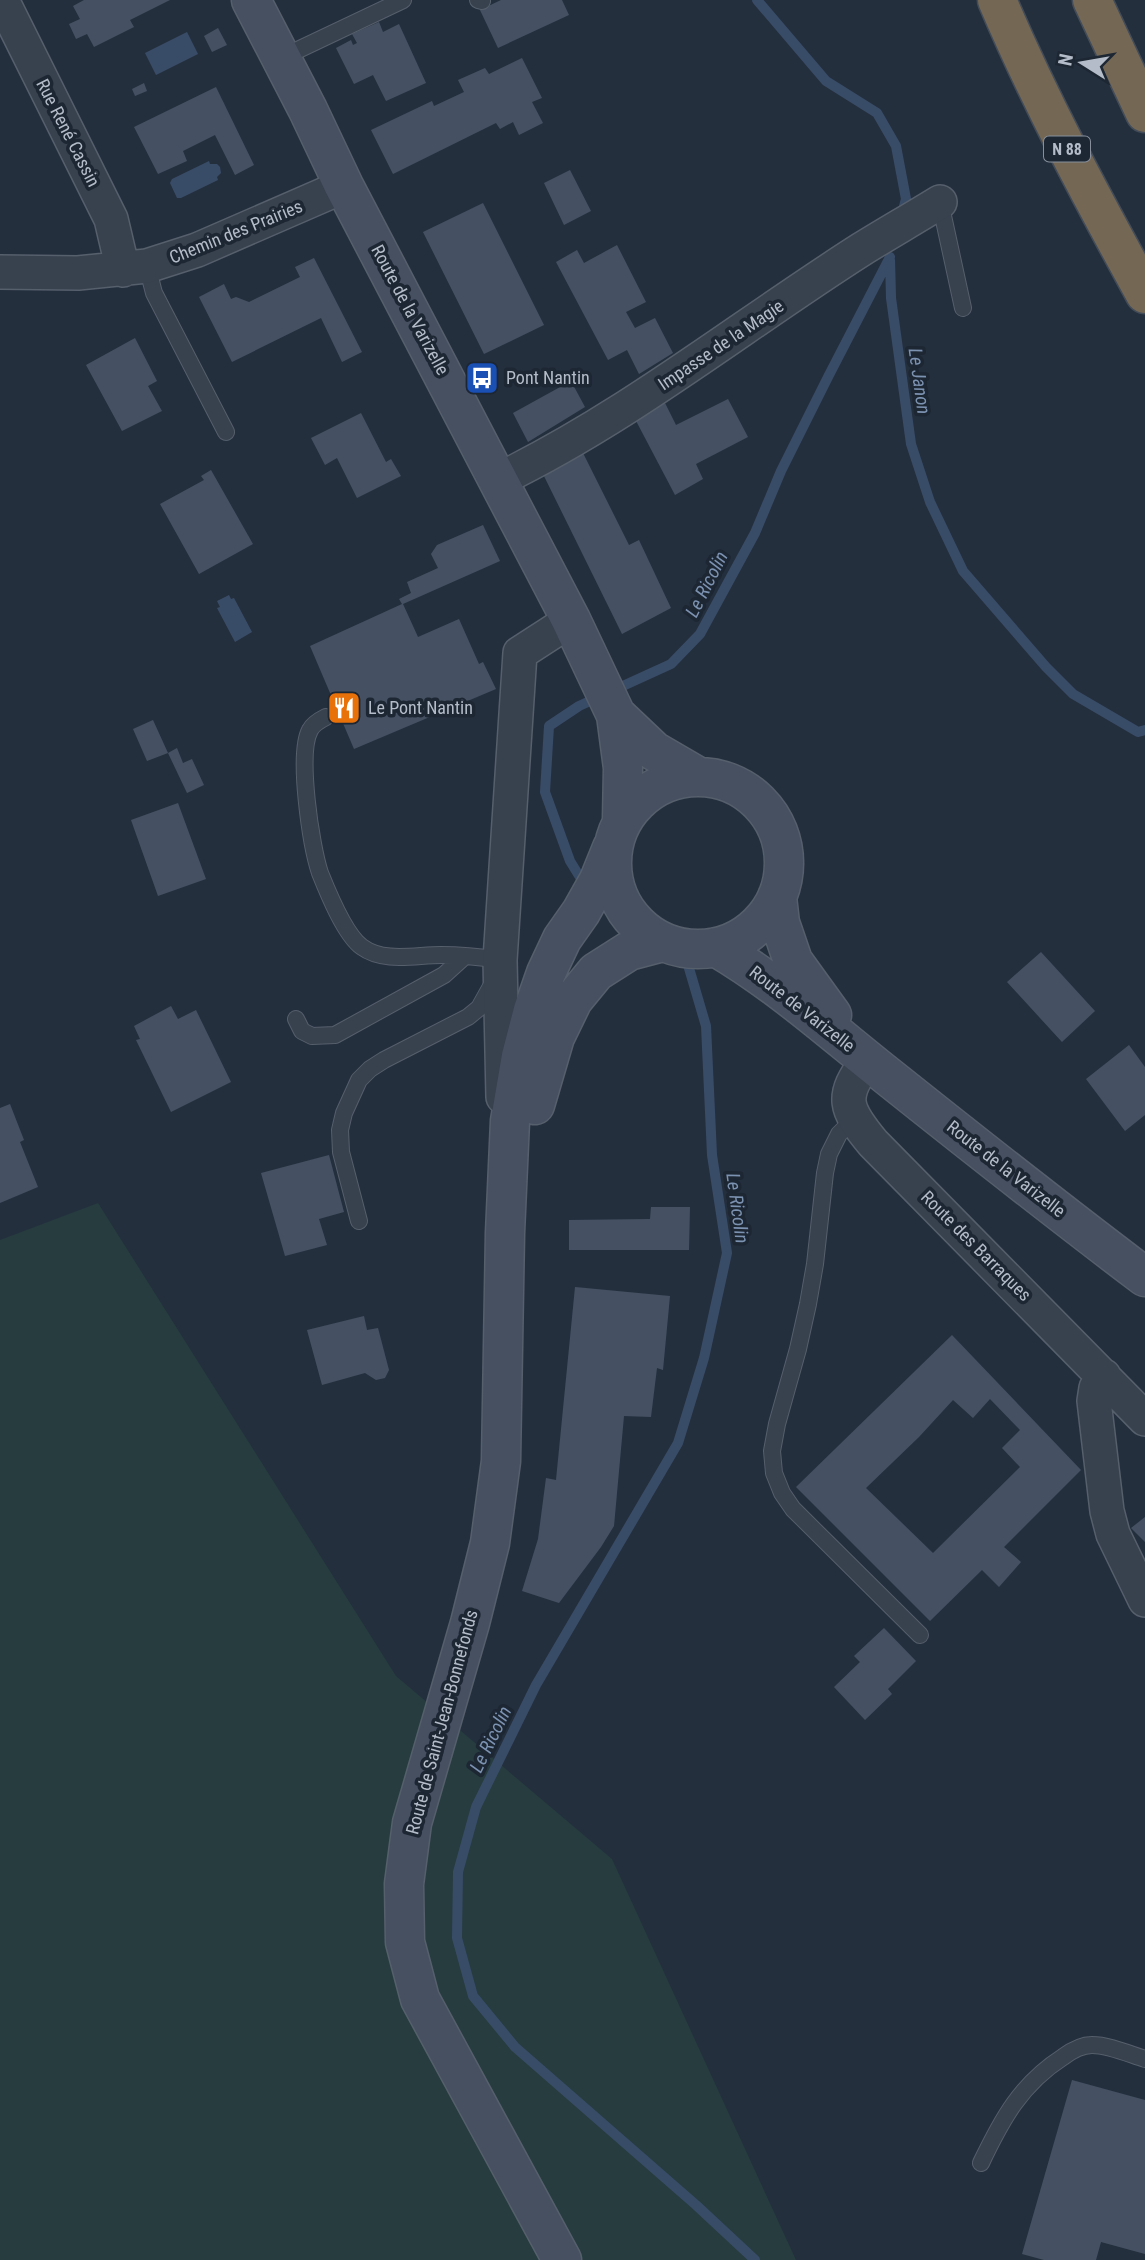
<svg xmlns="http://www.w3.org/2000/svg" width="1145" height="2260" font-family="'Roboto Condensed',sans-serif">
  <rect width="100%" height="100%" fill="#242f3e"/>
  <path fill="#263c3f" d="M 98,1203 L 396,1676 L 612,1859 L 796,2260 L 0,2260 L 0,1240 Z"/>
  <path fill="#394c67" d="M 187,32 L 198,54 L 156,75 L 145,53 Z
    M 209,161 L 210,164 L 217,164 L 220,167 L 221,173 L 217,177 L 218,180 L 181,198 L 177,198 L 170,183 L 172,179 Z
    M 229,595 L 231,599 L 234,598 L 252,632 L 235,642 L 217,608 L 220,607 L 217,601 Z"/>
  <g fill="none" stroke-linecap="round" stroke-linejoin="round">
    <path stroke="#394c67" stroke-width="10" d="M 757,0 L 826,81 L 877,113 L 896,146 L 906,199 L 901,217
      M 890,260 L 891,298 L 911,444 L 930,502 L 963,571 L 1046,667 L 1073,694 L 1138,732 L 1145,730
      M 586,887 L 570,861 L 545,792 L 549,726 L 579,706 L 671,664 L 700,634 L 755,533 L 781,471 L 828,377 L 890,257
      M 596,900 L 650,934
      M 666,945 L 686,958 L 706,1026 L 712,1155 L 727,1253 L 704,1358 L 678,1443 L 536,1685 L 476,1807 L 458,1872 L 457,1938 L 473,1996 L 515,2047 L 696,2205 L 755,2260"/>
  </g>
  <path fill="#455162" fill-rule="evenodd" d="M 84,0 L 170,0 L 130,20 L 134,27 L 94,47 L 87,34 L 76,39 L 69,24 L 80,19 L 73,6 Z
    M 501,0 L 562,0 L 569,15 L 498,48 L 480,10 Z
    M 379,22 L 383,32 L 399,24 L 426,83 L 386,101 L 373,75 L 354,84 L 336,48 L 351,40 L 353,45 L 357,43 L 352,34 Z
    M 218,28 L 227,45 L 212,52 L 204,36 Z
    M 522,58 L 542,98 L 532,102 L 543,123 L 519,135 L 513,122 L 500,129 L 496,123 L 393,174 L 371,130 L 432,101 L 434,106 L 464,92 L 458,80 L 485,68 L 489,74 Z
    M 144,83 L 147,91 L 135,96 L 132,89 Z
    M 216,87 L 254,165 L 235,175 L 215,135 L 183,151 L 187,161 L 158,174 L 134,127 Z
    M 570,170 L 591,211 L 564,225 L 544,183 Z
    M 483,203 L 544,325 L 484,354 L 423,232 Z
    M 617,245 L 646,302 L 626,312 L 635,328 L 655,318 L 673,353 L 639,374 L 627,350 L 608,360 L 556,262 L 577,250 L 584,263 Z
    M 314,258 L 362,352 L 342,362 L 321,318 L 232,362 L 199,297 L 224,284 L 231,299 L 236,297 L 249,302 L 300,277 L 295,267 Z
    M 135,338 L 157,381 L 148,386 L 162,411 L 122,431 L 86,365 Z
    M 571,381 L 585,407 L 528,442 L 513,413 Z
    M 663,399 L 676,425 L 728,399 L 748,437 L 696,464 L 703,479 L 675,495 L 634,417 Z
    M 361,413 L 386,462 L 391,459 L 401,476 L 357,498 L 337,458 L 325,465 L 311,438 Z
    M 581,449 L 629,545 L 639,540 L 671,608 L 622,634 L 541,470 Z
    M 211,470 L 253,544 L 199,574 L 160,504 L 204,480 L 201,476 Z
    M 483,525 L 500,561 L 403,604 L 418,637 L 459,619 L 479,664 L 483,662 L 496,689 L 354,749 L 310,646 L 402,604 L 399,599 L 411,593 L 407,582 L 438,568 L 431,554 L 437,545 Z
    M 153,720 L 168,753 L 147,761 L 133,729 Z
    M 177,748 L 183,763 L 192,759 L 204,785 L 187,793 L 168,753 Z
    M 178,803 L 206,879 L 158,896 L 131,820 Z
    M 1041,952 L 1095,1011 L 1062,1042 L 1007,982 Z
    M 171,1006 L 178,1019 L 196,1010 L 231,1082 L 171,1112 L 136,1040 L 140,1039 L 134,1026 Z
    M 1129,1045 L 1145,1067 L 1145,1115 L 1125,1131 L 1086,1079 Z
    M 10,1104 L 24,1140 L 20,1142 L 38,1187 L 0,1203 L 0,1108 Z
    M 329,1155 L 344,1212 L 319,1219 L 327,1245 L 285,1256 L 261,1173 Z
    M 651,1207 L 690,1207 L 689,1250 L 569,1250 L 569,1220 L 650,1219 Z
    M 575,1287 L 670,1296 L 663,1370 L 657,1368 L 651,1417 L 624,1416 L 614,1526 L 601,1547 L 559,1603 L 522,1591 L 538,1539 L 546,1478 L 556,1480 Z
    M 364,1316 L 367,1330 L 378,1328 L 389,1370 L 385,1378 L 376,1380 L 365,1373 L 322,1385 L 307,1330 Z
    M 952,1335 L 1081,1470 L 1004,1547 L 1021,1562 L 999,1587 L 982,1570 L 930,1621 L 796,1487 ZM 990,1399 L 1020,1430 L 1002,1448 L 1020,1467 L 933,1553 L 866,1488 L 919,1437 L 953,1400 L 973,1418 Z
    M 1145,1517 L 1145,1542 L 1131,1528 Z
    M 884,1628 L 916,1661 L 888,1689 L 892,1694 L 865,1720 L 834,1687 L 860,1662 L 854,1656 Z
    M 1072,2080 L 1145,2100 L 1145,2254 L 1101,2242 L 1096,2260 L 1044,2260 L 1022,2254 Z"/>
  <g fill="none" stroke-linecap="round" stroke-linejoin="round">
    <defs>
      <path id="lane" d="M 478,0 L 482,1
        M 281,58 L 403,0
        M 940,202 L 963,308
        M 147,266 L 154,293 L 226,432
        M 326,717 C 320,720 313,724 310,730 C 297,754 311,846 320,873 C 328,893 345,935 362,947 C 384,963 415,955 441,955 C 461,955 480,957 500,960
        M 296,1019 L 302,1031 L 312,1036 L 335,1035 L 444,975 L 465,956
        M 853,1120 L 839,1134 L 829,1154 L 825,1173 L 815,1264 L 808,1304 L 798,1349 L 777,1424 L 772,1451 L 774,1473 L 782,1493 L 793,1509 L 920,1635
        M 359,1221 L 341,1152 L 340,1130 L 344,1113 L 359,1080 L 370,1069 L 384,1060 L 468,1017 L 479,1008 L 494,981
        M 981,2163 C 1002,2119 1021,2084 1063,2057 C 1071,2051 1082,2045 1092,2045 C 1109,2045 1129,2054 1145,2059"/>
      <path id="street" d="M 2,0 L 111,219 L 123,270
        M 0,272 L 78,273 L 147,266 L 197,250 L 344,186
        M 498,480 C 628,417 741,326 862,249 C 888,233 914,218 940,202
        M 868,1060 C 839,1097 845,1109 873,1143 L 1145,1419
        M 503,1097 L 500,960 L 520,653 L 571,620
        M 1104,1376 L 1096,1388 L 1094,1401 L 1107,1511 L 1113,1534 L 1145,1600"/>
      <path id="secondary" d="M 251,0 L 308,110 L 344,186 L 571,620 L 616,715 L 623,768 L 622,820
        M 616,715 L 654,751 L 697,776
        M612 863a86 86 0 1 1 172 0a86 86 0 1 1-172 0Z
        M 777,897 L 780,923 L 793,961 L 832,1015
        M 716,947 C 779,984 833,1033 890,1078 C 974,1145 1059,1212 1145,1277
        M 535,1105 L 555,1037 L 573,1000 L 596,972 L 629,951 L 663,942
        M 562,2260 L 420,1999 L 405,1942 L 404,1884 L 412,1823 L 470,1623 L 490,1543 L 501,1461 L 505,1233 L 510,1121 L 521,1056 L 533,1010 L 546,973 L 562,939 L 581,912 L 599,880 L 612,848"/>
      <path id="highway" d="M 997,0 C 1040,101 1092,198 1145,294
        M 1092,0 L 1145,113"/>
    </defs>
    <use href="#lane" stroke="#565f6c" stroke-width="18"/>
    <use href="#street" stroke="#565f6c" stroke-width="36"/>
    <use href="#secondary" stroke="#565f6c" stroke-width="41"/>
    <use href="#highway" stroke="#434c59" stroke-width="41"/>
    <use href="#lane" stroke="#38414e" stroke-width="16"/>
    <use href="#street" stroke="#38414e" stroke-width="33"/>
    <use href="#secondary" stroke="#465061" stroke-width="38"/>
    <use href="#highway" stroke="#746855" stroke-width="38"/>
  </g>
  <defs>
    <symbol id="bus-square" viewBox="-11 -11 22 22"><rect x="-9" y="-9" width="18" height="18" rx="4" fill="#1a4fb4" stroke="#1d2633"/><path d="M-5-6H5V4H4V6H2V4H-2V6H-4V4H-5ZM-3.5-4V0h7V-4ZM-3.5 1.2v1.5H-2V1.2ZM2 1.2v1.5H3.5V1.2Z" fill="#fff"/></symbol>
    <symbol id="restaurant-square" viewBox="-11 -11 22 22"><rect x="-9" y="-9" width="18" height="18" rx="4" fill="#e8710a" stroke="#1d2633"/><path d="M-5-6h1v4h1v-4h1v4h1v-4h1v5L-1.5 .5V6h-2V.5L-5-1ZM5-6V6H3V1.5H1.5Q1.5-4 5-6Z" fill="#fff"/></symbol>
  </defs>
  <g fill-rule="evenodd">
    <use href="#bus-square" x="463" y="359" width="38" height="38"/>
    <use href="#restaurant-square" x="325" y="689" width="38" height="38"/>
  </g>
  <g text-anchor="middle" stroke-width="7" stroke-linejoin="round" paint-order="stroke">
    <rect fill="#1d2633" stroke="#878f9c" stroke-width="2" x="1044" y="136.5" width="46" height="25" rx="5"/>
    <g font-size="16" font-weight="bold" fill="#b4bcc9">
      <text x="1067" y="155">N 88</text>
    </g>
    <g font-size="18" fill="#b4bcc9" stroke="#1d2633">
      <text transform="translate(68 133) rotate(63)" y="6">Rue René Cassin</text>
      <text transform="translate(236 232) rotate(-22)" y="6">Chemin des Prairies</text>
      <text transform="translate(410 310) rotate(62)" y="6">Route de la Varizelle</text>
      <text transform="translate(721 345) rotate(-34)" y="6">Impasse de la Magie</text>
      <text transform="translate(802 1009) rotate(38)" y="6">Route de Varizelle</text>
      <text transform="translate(1006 1169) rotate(38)" y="6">Route de la Varizelle</text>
      <text transform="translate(976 1246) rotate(45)" y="6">Route des Barraques</text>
      <text transform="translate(442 1722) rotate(-75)" y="6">Route de Saint-Jean-Bonnefonds</text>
    </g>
    <g font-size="18" fill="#b4bcc9" stroke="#1d2633" text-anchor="start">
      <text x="506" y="384">Pont Nantin</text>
      <text x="368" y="714">Le Pont Nantin</text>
    </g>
    <g font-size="19" font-style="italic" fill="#7c92b1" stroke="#1d2633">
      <text transform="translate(920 381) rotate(82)" y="7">Le Janon</text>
      <text transform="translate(706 584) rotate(-63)" y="7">Le Ricolin</text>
      <text transform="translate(738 1208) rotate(82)" y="7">Le Ricolin</text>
      <text transform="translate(490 1739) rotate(-64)" y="7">Le Ricolin</text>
    </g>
  </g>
  <g transform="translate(1082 63) rotate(281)" stroke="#1d2633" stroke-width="5" paint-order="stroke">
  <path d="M0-5L12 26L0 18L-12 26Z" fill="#b4bcc9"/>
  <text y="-10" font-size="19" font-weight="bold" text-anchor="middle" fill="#b4bcc9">N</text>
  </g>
</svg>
